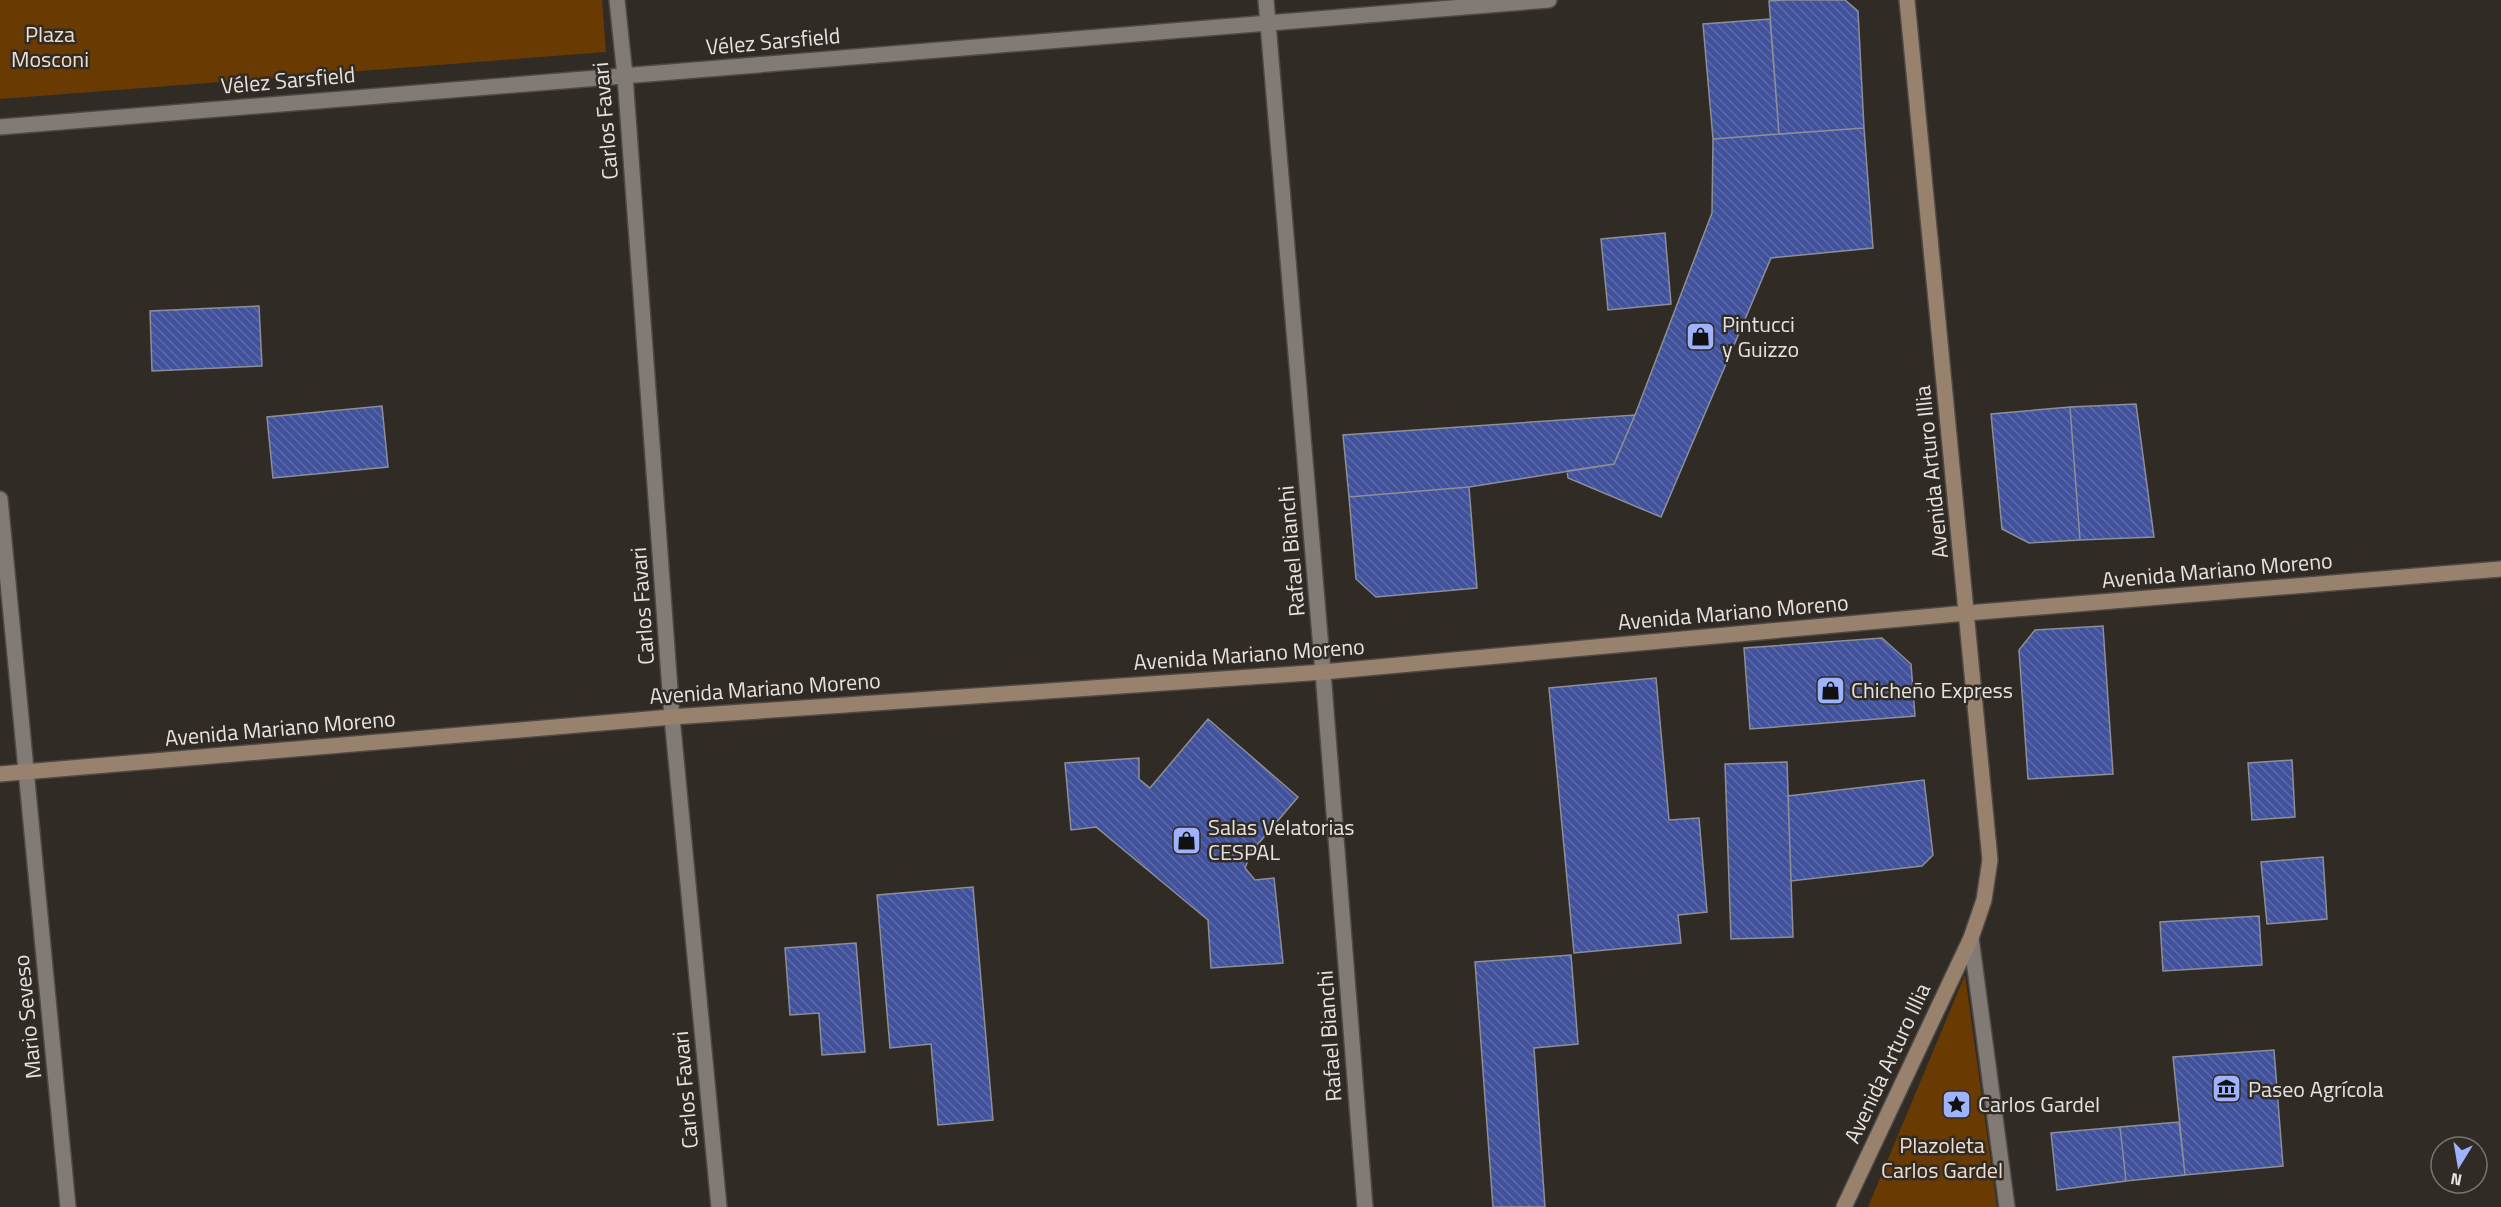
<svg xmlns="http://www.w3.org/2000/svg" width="2501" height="1207" font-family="'Titillium Web',sans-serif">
  <defs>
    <pattern id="building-back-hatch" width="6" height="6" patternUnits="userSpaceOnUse" patternTransform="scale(1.5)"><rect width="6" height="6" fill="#41519b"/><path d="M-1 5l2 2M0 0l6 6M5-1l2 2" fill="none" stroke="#5c6aa8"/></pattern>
  </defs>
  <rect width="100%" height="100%" fill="#312b26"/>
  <path fill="#693b02" d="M 0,0 L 602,0 L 606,52 L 0,99 Z
    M 1965,975 L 1997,1207 L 1868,1207 Z"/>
  <path fill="url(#building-back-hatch)" stroke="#8c8f97" stroke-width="1.5" d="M 1785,0 L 1845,0 L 1858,11 L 1864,128 L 1779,134 L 1769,1 Z
    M 1770,19 L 1779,134 L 1713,139 L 1703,24 Z
    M 1864,128 L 1873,248 L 1771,258 L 1661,517 L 1568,478 L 1567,471 L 1614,464 L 1635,415 L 1712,213 L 1713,139 Z
    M 1665,233 L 1671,304 L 1608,310 L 1601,239 Z
    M 259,306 L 262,366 L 152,371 L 150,311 Z
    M 2136,404 L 2154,537 L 2080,540 L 2070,407 Z
    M 382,406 L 388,467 L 273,478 L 267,417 Z
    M 2070,407 L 2080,540 L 2029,543 L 2002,529 L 1991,414 Z
    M 1635,415 L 1614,464 L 1469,487 L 1349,497 L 1343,435 Z
    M 1469,487 L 1477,588 L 1376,597 L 1356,579 L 1349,497 Z
    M 2103,626 L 2113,774 L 2028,779 L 2019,650 L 2035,630 Z
    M 1882,638 L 1911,664 L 1915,716 L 1750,729 L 1744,648 Z
    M 1656,678 L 1669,820 L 1699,818 L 1707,912 L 1678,915 L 1681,943 L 1574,953 L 1549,688 Z
    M 1208,719 L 1298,797 L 1252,851 L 1245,868 L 1255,880 L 1274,878 L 1283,963 L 1211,968 L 1208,920 L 1096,827 L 1071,830 L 1065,763 L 1139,758 L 1139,779 L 1150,788 Z
    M 2292,760 L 2295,817 L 2252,820 L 2248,763 Z
    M 1787,762 L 1793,937 L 1731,939 L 1725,764 Z
    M 1924,780 L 1933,855 L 1922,866 L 1791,881 L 1788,796 Z
    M 2323,857 L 2327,919 L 2267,924 L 2261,862 Z
    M 973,887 L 993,1120 L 938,1125 L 931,1044 L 890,1048 L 877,895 Z
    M 2259,916 L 2262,965 L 2163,971 L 2160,922 Z
    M 856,943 L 865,1052 L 822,1055 L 819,1013 L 790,1015 L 785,948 Z
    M 1571,955 L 1578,1044 L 1534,1048 L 1545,1207 L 1493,1207 L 1475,962 Z
    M 2274,1050 L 2283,1166 L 2185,1175 L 2173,1057 Z
    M 2179,1122 L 2185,1175 L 2126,1181 L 2120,1127 Z
    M 2120,1127 L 2126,1181 L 2057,1190 L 2051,1133 Z"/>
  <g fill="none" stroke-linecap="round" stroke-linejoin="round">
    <defs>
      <path id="minor" d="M 617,0 L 625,76 L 672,717 L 719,1207
        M 1266,0 L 1323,672 L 1365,1207
        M 0,127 L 1549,0
        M 0,499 L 68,1207
        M 1971,938 L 2007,1207"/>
      <path id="secondary" d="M 0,774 L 672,717 L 1323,672 L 1967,613 L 2501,569
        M 1844,1207 L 1971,938 L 1984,900 L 1990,860 L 1907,0"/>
    </defs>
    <use href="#minor" stroke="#4e4945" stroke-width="18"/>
    <use href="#secondary" stroke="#4e4945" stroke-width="18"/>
    <use href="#minor" stroke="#827b75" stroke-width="15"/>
    <use href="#secondary" stroke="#99826d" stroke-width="15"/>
  </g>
  <defs>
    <symbol id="shop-square" viewBox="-11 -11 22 22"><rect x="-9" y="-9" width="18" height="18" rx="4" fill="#9fb3fd" stroke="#312b26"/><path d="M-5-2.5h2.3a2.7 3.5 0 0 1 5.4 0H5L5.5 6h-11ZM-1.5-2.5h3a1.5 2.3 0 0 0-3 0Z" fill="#111"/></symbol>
    <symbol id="museum-square" viewBox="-11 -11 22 22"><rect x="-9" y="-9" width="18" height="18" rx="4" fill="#9fb3fd" stroke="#312b26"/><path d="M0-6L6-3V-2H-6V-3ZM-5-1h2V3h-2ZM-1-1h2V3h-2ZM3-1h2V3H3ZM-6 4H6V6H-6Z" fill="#111"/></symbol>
    <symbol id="sight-square" viewBox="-11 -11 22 22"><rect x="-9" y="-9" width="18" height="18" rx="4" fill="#9fb3fd" stroke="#312b26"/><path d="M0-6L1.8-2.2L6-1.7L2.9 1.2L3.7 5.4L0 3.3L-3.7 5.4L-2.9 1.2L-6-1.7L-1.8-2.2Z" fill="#111"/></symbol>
  </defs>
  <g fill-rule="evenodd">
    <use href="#shop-square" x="1684" y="320" width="33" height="33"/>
    <use href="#shop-square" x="1814" y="674" width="33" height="33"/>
    <use href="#shop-square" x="1170" y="824" width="33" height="33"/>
    <use href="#museum-square" x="2210" y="1072" width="33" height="33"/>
    <use href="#sight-square" x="1940" y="1088" width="33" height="33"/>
  </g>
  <g text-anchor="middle" stroke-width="5" stroke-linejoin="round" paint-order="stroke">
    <g font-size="22" fill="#f1dece" stroke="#312b26">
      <text x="50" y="42">Plaza<tspan x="50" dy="25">Mosconi</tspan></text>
      <text x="1942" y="1153">Plazoleta<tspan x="1942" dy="25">Carlos Gardel</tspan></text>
    </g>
    <g font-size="22" fill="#e6e2df" stroke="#312b26">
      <text transform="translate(773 41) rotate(-5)" y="8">Vélez Sarsfield</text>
      <text transform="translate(288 80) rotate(-5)" y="8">Vélez Sarsfield</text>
      <text transform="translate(605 121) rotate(-95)" y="8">Carlos Favari</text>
      <text transform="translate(1931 472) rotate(-96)" y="8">Avenida Arturo Illia</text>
      <text transform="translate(1291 551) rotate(-95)" y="8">Rafael Bianchi</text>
      <text transform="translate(2217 570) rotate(-5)" y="8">Avenida Mariano Moreno</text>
      <text transform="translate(642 606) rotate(-94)" y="8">Carlos Favari</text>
      <text transform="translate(1733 612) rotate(-5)" y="8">Avenida Mariano Moreno</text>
      <text transform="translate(1249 654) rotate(-4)" y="8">Avenida Mariano Moreno</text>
      <text transform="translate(765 688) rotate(-4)" y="8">Avenida Mariano Moreno</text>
      <text transform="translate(280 728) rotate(-5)" y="8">Avenida Mariano Moreno</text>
      <text transform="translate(27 1017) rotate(-96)" y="8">Mario Seveso</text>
      <text transform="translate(1329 1036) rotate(-94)" y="8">Rafael Bianchi</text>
      <text transform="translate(1887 1063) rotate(-65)" y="8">Avenida Arturo Illia</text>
      <text transform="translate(685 1090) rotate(-95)" y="8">Carlos Favari</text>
    </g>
    <g font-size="22" fill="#e6e2df" stroke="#312b26" text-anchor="start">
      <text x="1722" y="332">Pintucci<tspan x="1722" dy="25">y Guizzo</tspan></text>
      <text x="1851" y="698">Chicheño Express</text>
      <text x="1208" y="835">Salas Velatorias<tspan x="1208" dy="25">CESPAL</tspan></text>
      <text x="2248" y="1097">Paseo Agrícola</text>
      <text x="1978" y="1112">Carlos Gardel</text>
    </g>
  </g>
  <g transform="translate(2459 1165) rotate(191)"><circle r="28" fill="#312b26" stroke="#797470" stroke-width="1.5"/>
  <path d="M0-4.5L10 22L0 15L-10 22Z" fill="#9fb3fd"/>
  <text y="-9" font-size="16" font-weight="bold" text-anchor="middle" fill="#e6e2df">N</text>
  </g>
</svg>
